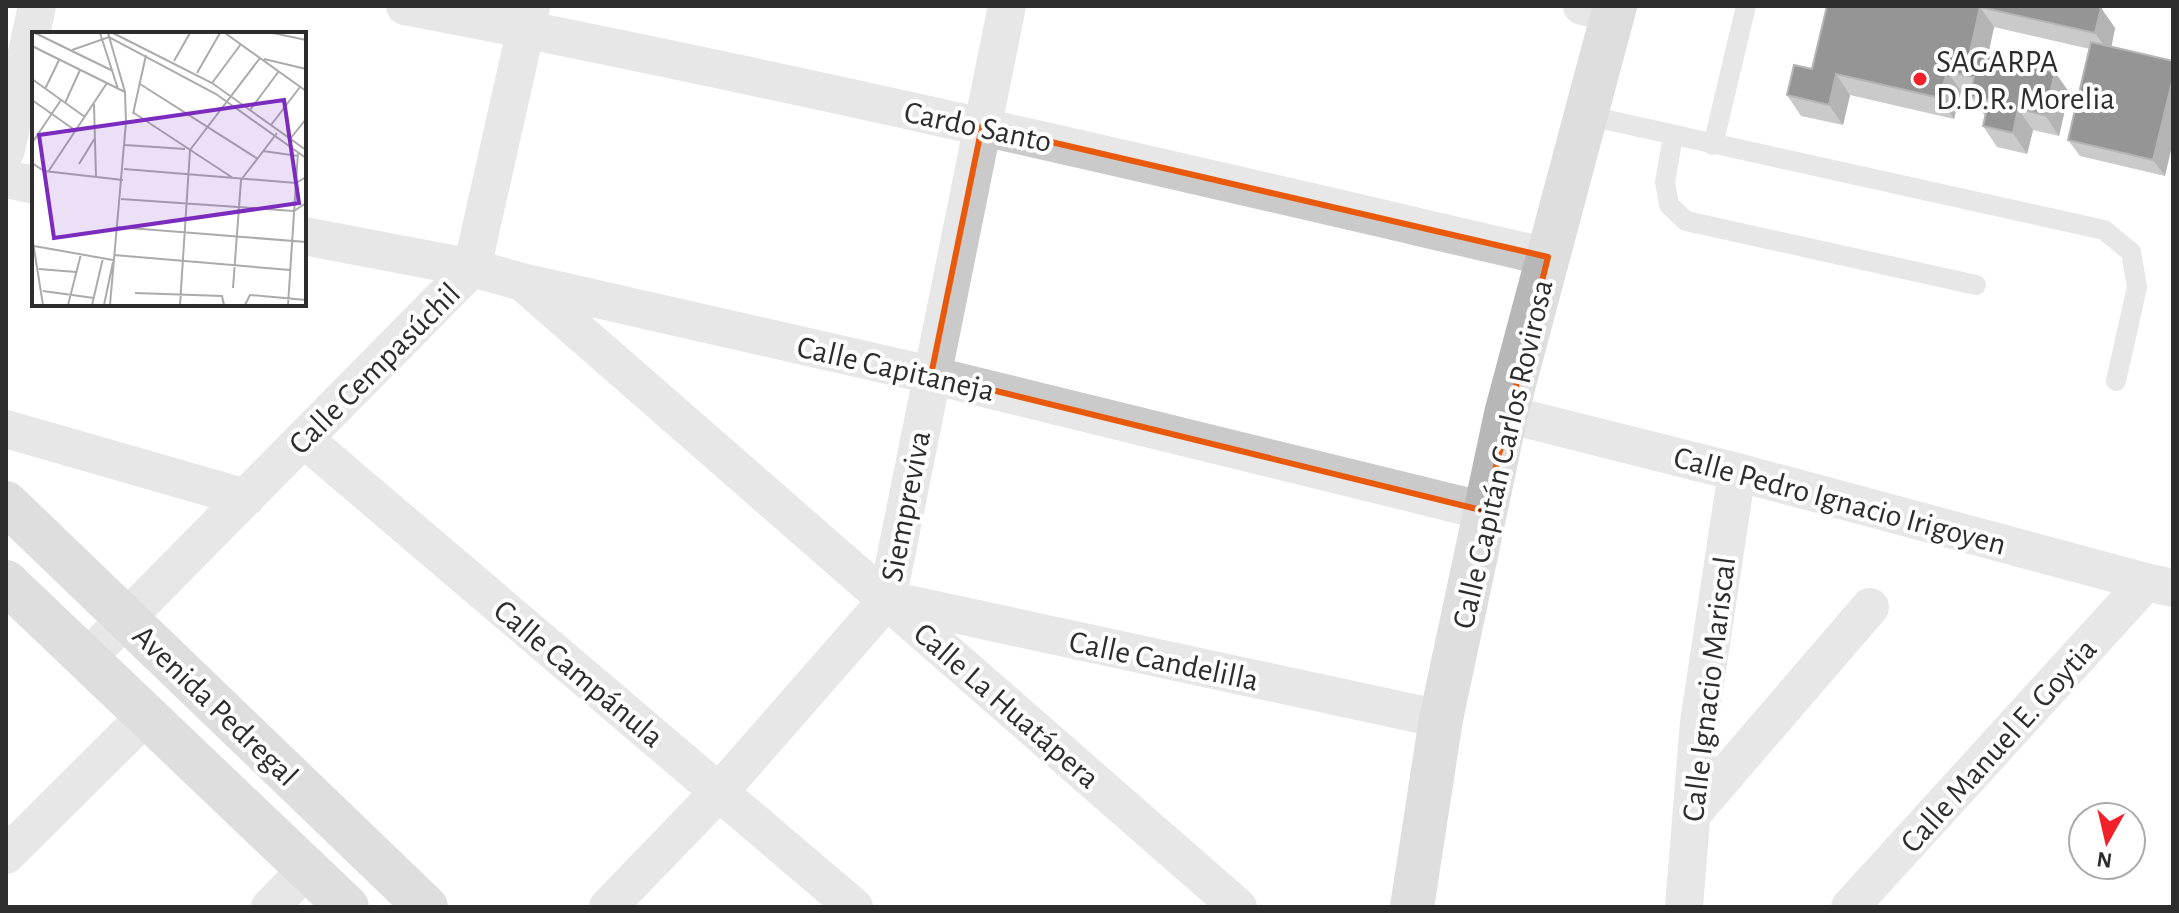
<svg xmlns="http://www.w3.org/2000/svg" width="2179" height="913" font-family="'Alegreya Sans',sans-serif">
  <rect width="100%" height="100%" fill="#fff"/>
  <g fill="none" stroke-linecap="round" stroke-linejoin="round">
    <path stroke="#cacaca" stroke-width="20" d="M 1585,115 L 2104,230 L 2131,252 L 2137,287 L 2116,381
      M 1673,136 L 1665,182 L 1669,205 L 1686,221 L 1976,285
      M 1713,145 L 1746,6"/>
    <path stroke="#cacaca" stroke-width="38" d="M 405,6 C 788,79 1168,169 1548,257
      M 1582,6 L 1613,13
      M 6,150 L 37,6
      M 6,179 L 34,185
      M 304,236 L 472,268 L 522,282 L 931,375 L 1485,511
      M 527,286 L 1238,907
      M 1506,414 L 1737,472 L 2146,582 L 2173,588
      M 6,429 L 246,498
      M 304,439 L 854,907
      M 889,600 L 1441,719
      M 86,659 L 472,268 L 531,6
      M 1692,814 L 1870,607
      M 6,855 L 146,716
      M 270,907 L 308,868
      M 608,907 L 719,792 L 887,600 L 1007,6
      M 1684,907 L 1699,722 L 1737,472
      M 1850,907 L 2146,582"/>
    <path stroke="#b7b7b7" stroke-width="44" d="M 6,503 L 426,907
      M 6,582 L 347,907
      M 1412,907 L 1441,719 L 1506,414 L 1615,6"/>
  </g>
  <path fill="#8a8a8a" d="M 1827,6 L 2101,8 L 2115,28 L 2111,47 L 2165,176 L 2080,156 L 2068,140 L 2090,49 L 1994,27 L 1988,56 L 2069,92 L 2059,136 L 2033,130 L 2027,154 L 1997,147 L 1983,126 L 1985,116 L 1970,96 L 1971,93 L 1961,91 L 1954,119 L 1850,95 L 1843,125 L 1801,116 L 1787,95 L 1812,69 Z"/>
  <path fill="#5a5a5a" d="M 1980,7 L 1994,27 L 1984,73 L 1970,52 Z
    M 2101,8 L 2115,28 L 2110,54 L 2095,33 Z
    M 1947,71 L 1961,91 L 1954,119 L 1940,98 Z
    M 2055,72 L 2069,92 L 2059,136 L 2045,115 Z
    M 1836,74 L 1850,95 L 1843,125 L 1829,105 Z
    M 2173,78 L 2173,142 L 2165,176 L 2153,160 Z
    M 2018,109 L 2033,130 L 2027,154 L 2013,133 Z"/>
  <path fill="#141414" stroke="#5a5a5a" stroke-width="2" d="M 1827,6 L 2093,6 L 2101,8 L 2095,33 L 1980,7 L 1970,52 L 2055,72 L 2045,115 L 2018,109 L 2013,133 L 1983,126 L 1989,100 L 1970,96 L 1974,77 L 1947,71 L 1940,98 L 1836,74 L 1829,105 L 1787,95 L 1794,65 L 1812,69 Z
    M 2091,42 L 2173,61 L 2173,78 L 2153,160 L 2068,140 Z"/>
  <path d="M0 0H2179V913H0ZM 982,126 L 1548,257 L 1485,511 L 931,375 Z" fill="#fff" fill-opacity=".55" fill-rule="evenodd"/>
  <path fill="none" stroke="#e8590c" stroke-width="6" stroke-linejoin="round" d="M 982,126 L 1548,257 L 1485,511 L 931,375 Z"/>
  <circle fill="#f22028" stroke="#fff" stroke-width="3" cx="1920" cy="79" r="8"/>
  <g text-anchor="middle" stroke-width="8" stroke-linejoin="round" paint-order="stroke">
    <g font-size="32" fill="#2d2d2d" stroke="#fff" text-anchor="start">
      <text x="1936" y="72">SAGARPA<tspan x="1936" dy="37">D.D.R. Morelia</tspan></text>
    </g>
    <g font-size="32" fill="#2d2d2d" stroke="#fff">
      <text transform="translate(978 126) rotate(12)" y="11">Cardo Santo</text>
      <text transform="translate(374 368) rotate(-45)" y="11">Calle Cempasúchil</text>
      <text transform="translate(896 368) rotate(13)" y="11">Calle Capitaneja</text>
      <text transform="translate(1502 454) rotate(-77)" y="11">Calle Capitán Carlos Rovirosa</text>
      <text transform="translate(1840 500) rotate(15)" y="11">Calle Pedro Ignacio Irigoyen</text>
      <text transform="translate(905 506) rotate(-79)" y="11">Siempreviva</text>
      <text transform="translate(1164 660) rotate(12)" y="11">Calle Candelilla</text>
      <text transform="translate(579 673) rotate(40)" y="11">Calle Campánula</text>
      <text transform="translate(1708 689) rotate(-83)" y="11">Calle Ignacio Mariscal</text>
      <text transform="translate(216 705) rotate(44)" y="11">Avenida Pedregal</text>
      <text transform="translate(1007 705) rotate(41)" y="11">Calle La Huatápera</text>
      <text transform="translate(1998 745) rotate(-48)" y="11">Calle Manuel E. Goytia</text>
    </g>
  </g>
  <g transform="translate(32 32)">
    <rect width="274" height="274" fill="#fff"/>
    <path fill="none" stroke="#ababab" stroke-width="2" d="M 3,1 L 81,39M 68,1 L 86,57M 76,1 L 93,60 L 94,90 L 78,273M 81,1 L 180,51 L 274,118M 193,1 L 274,59M 241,1 L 274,8M 0,14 L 93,60M 40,18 L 77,5 L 184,62 L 274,126M 232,27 L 274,37M 142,29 L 158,1M 165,41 L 188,1M 0,47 L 53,85M 180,51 L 209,12M 108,52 L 226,127M 13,57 L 27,28M 0,68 L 44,99M 33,71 L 48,38M 62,72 L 64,146M 218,78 L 247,39M 102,81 L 201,146M 101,82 L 114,23M 239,93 L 268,55M 258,107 L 274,87M 0,111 L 29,68M 93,113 L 153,117M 231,119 L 266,124M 0,131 L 12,139 L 91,148M 47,132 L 63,106M 92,137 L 264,151 L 274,145M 16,140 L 75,51M 89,167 L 262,179 L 274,171M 85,195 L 274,210M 0,204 L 11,273M 2,214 L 81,228M 82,223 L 258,238M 7,237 L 44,240M 201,256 L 209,148 L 245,101M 11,259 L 62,266M 103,261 L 190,264 L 192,273M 36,273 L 49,222M 60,273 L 71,226M 72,273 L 81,230M 148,273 L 158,118 L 228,26M 213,273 L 218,263 L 274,268M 256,273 L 266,120"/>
    <path fill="#7b2cbf" fill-opacity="0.15" stroke="#7b2cbf" stroke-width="4" d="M 252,68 L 267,171 L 22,206 L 7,103 Z"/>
    <rect width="274" height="274" fill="none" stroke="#2d2d2d" stroke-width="4"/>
  </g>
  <rect width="2179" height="913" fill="none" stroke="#2d2d2d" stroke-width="16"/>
  <g transform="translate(2107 841) rotate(188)"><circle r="38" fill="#ffffff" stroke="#ababab" stroke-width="2"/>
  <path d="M0-6L14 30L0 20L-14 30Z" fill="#f22028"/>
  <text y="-12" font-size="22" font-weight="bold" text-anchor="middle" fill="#2d2d2d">N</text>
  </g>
</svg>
